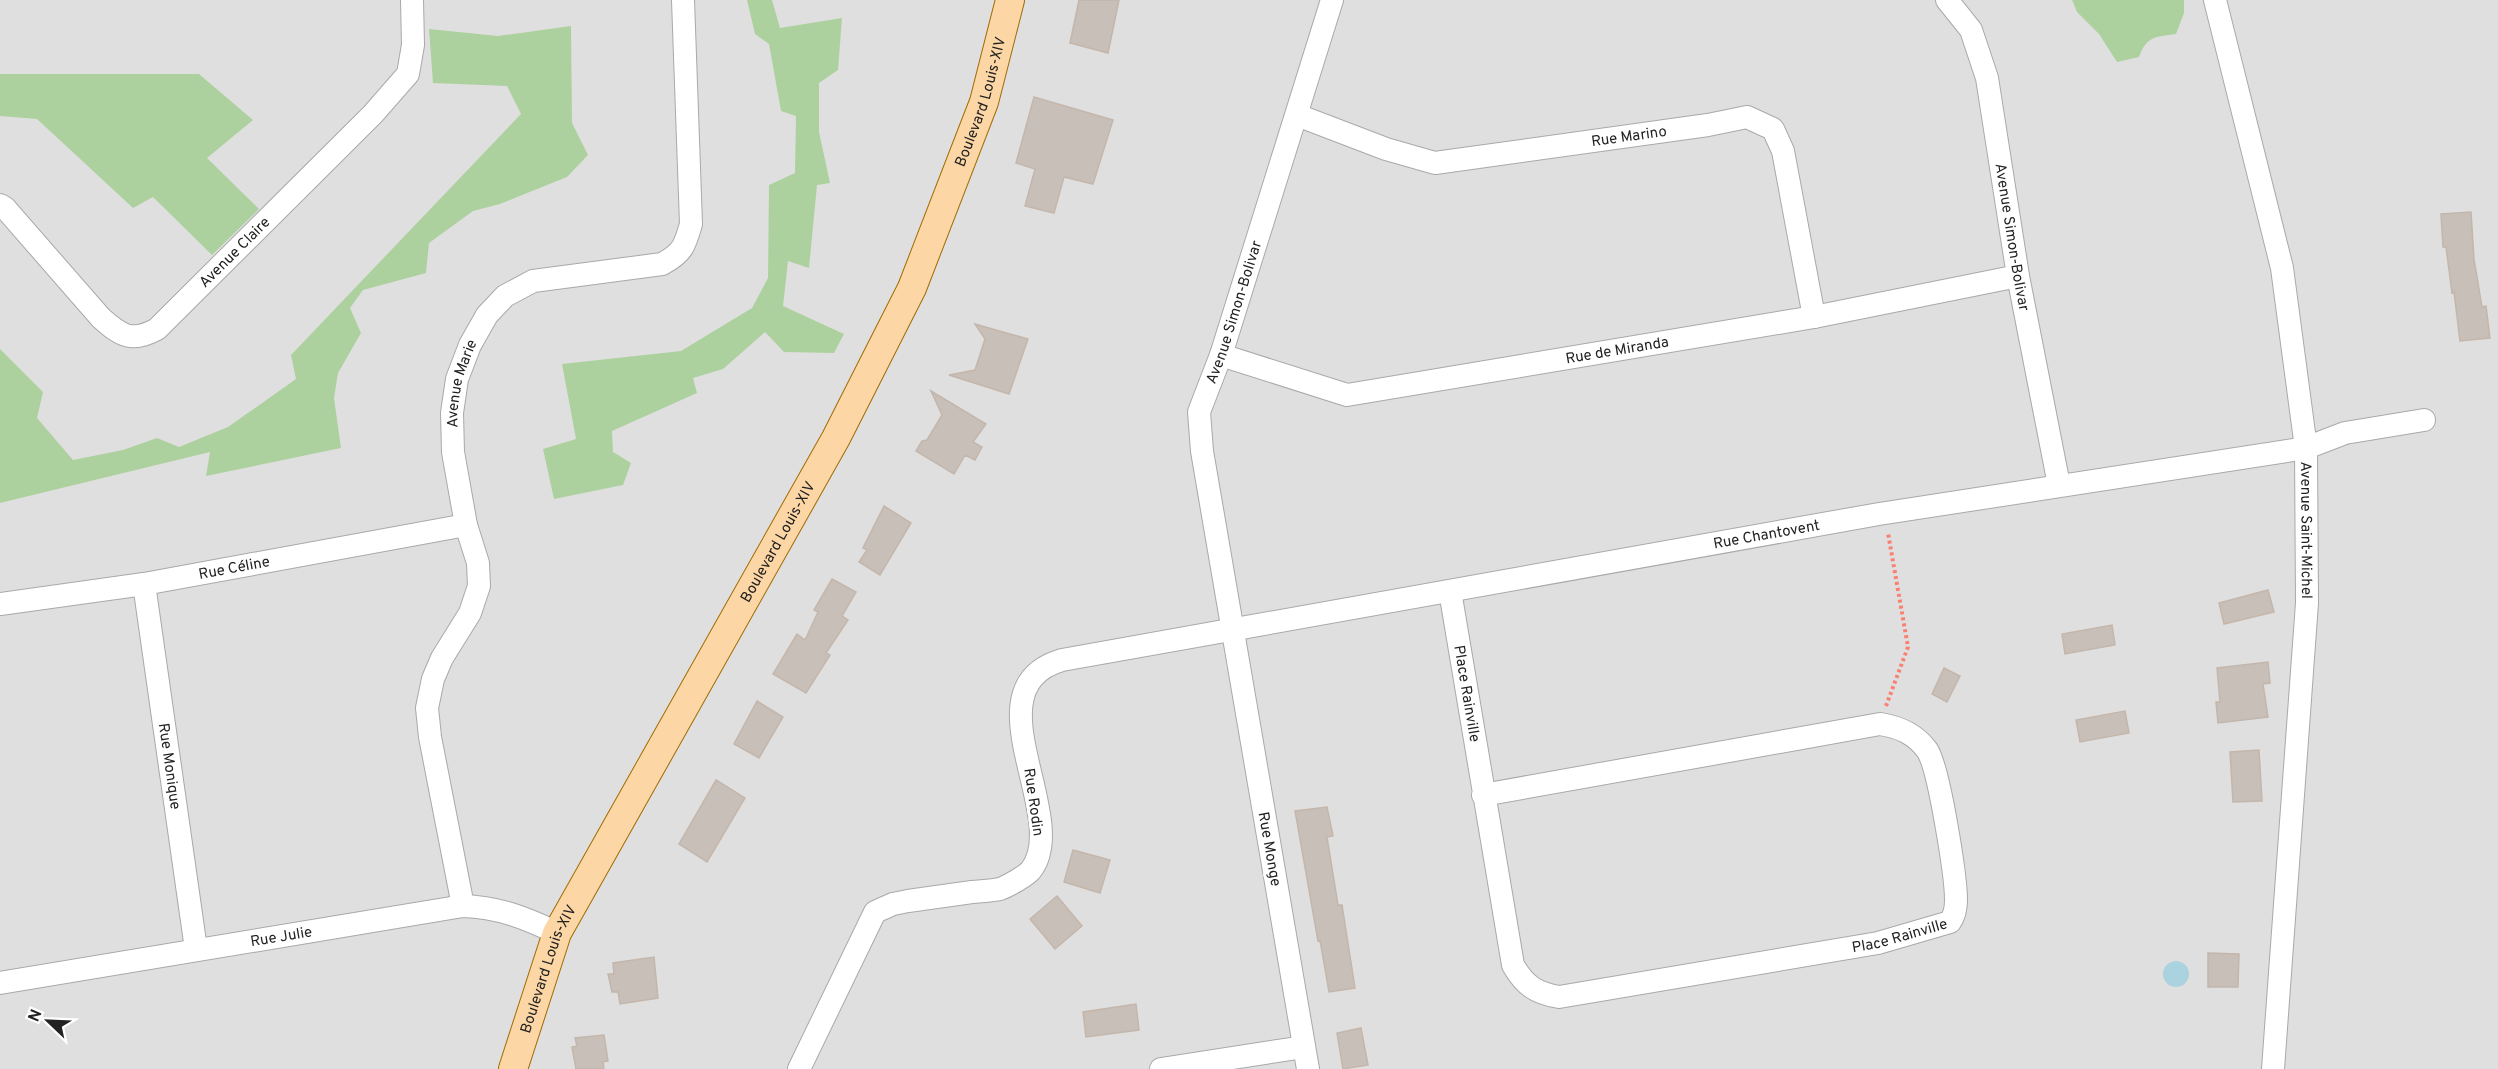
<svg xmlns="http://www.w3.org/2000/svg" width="2498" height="1069" font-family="Overpass,sans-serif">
  <rect width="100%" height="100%" fill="#f2efe9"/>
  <path fill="#e0dfdf" d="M 0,0 L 2498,0 L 2498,1069 L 0,1069 Z"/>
  <path fill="#add19e" d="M 747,0 L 772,0 L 780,28 L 842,18 L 838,70 L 819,83 L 819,132 L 830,183 L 817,185 L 809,268 L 788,261 L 783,306 L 844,334 L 834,353 L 784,352 L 765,332 L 723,369 L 693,378 L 697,393 L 612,431 L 613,452 L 631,463 L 623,485 L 554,499 L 543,449 L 576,439 L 562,364 L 681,351 L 752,308 L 768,278 L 769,185 L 795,173 L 796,116 L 781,111 L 769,44 L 755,34 Z
    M 2072,0 L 2184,0 L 2184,13 L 2176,34 C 2155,37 2147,36 2139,57 L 2117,62 L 2099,34 L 2077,12 Z
    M 571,26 L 572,123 L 588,155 L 567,177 L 500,204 L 473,211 L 429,243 L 426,273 L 363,290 L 350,308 L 361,333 L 338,373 L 334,398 L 341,448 L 206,476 L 210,452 L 0,503 L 0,349 L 43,392 L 37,418 L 73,460 L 123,450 L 157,438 L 179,447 L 228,427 L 296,379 L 291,355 L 521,114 L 507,86 L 433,83 L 429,29 L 498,36 Z
    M 0,74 L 199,74 L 253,120 L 207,158 L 259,209 L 212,255 L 153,197 L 133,208 L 37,119 L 0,116 Z"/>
  <path fill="#aad3df" d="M2163 974a13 13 0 1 1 26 0a13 13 0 1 1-26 0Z"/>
  <path fill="#c7bfb8" stroke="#c4b6ab" stroke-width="1.5" d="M 1079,0 L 1119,0 L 1108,53 L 1070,43 Z
    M 1034,97 L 1113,120 L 1093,184 L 1064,177 L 1054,213 L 1025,206 L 1035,169 L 1016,163 Z
    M 2471,212 L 2474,259 L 2482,307 L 2486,306 L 2490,338 L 2460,341 L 2454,292 L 2452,293 L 2446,247 L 2443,247 L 2441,214 Z
    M 975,324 L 1028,339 L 1009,394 L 949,375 L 975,370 L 985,339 Z
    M 931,391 L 986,424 L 973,442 L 982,447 L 975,460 L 965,455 L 954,474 L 916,451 L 922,441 L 927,440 L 942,415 Z
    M 884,506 L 911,523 L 880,575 L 859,562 L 867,550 L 863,548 Z
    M 832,579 L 856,592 L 842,616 L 848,620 L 826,653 L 830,655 L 806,693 L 773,674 L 797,634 L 805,640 L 818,612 L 814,610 Z
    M 2268,590 L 2274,612 L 2224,624 L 2219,603 Z
    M 2112,625 L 2115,645 L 2065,654 L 2062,634 Z
    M 2268,662 L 2270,683 L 2263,684 L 2268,717 L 2218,723 L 2216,702 L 2220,702 L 2217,668 Z
    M 1944,668 L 1960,676 L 1947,702 L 1932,694 Z
    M 757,701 L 783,717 L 759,758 L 734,744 Z
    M 2125,711 L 2129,733 L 2080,742 L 2076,720 Z
    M 2259,750 L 2262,801 L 2233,802 L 2230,752 Z
    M 716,780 L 745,798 L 707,862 L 679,844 Z
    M 1327,807 L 1333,836 L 1327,837 L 1338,905 L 1342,905 L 1355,988 L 1329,992 L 1320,940 L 1318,941 L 1295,811 Z
    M 1073,850 L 1110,860 L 1100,893 L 1064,882 Z
    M 1057,896 L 1082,926 L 1055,949 L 1030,919 Z
    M 2208,953 L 2239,954 L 2238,987 L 2208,987 Z
    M 654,957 L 658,998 L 620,1004 L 618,992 L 612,992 L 608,974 L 614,974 L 613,963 Z
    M 1136,1004 L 1139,1030 L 1086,1037 L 1083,1012 Z
    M 1361,1028 L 1368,1065 L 1343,1069 L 1337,1033 Z
    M 604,1035 L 608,1061 L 603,1062 L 604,1069 L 576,1069 L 572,1047 L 577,1046 L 575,1038 Z"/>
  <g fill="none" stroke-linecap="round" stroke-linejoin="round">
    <defs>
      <g id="minor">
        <path id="s1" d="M 1947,0 L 1971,30 L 1987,78 L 2018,276 L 2059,485"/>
        <path id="s2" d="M 2215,0 L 2282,268 L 2306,448 L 2307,603 L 2273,1069"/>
        <path id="s3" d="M 1297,115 L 1386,149 L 1435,163 L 1708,125 L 1747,117 L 1773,129 L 1783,151 L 1814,317"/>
        <path id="s4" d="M 0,205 L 5,208 L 101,318 C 121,336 132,343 157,329 L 373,114 L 408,74 L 413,45 L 412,0"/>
        <path id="s5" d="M 1221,355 L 1347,395 L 1814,317 L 2018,276"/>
        <path id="s6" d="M 144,584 L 196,949"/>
        <path id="s7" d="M 1450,591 L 1513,965 C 1525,986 1536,993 1559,997 L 1878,943 L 1950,922 C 1955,915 1956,909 1956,900 C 1956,877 1939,767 1927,750 C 1915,734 1900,727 1880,724 L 1483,795"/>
        <path id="s8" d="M 0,604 L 144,584 L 466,525"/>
        <path id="s9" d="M 463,906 L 430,737 L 427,708 L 433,679 L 442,658 L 470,613 L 479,586 L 478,563 L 466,525 L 453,452 L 452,413 L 457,379 L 470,345 L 487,315 L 505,296 L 533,281 L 662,264 C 683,253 685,245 691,224 L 683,0"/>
        <path id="s10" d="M 0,983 L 463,906 C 498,907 526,918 557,933"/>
        <path id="s11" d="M 799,1069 L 875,912 L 893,904 L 908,901 C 930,898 951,895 972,892 C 981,891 991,891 1000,889 C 1008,886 1026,876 1031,870 C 1072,817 967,688 1062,660 L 1879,514 L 2306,448 L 2345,433 L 2424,420"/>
        <path d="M 1161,1069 L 1304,1047"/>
        <path id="s12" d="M 1308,1069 L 1202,451 L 1199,412 L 1221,355 L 1332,0"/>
      </g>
      <g id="major">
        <path id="s13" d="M 513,1069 L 557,933 L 836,438 L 912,288 L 984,102 L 1010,0"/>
      </g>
    </defs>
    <use href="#minor" stroke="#a9a9a9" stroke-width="24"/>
    <use href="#major" stroke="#a06b00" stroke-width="30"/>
    <path stroke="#fa8072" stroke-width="4" stroke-dasharray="3 3" stroke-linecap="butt" d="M 1886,706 L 1908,647 L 1888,533"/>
    <use href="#minor" stroke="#fff" stroke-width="22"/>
    <use href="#major" stroke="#fcd6a4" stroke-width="28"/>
  </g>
  <g text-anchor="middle" stroke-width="6" stroke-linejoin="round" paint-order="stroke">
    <g font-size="15" fill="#222" stroke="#fff">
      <text dy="5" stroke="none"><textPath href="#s13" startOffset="1078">Boulevard Louis-XIV</textPath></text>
      <text dy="5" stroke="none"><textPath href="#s3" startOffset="342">Rue Marino</textPath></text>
      <text dy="5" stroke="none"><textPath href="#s1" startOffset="250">Avenue Simon-Bolivar</textPath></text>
      <text dy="5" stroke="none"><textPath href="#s4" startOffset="324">Avenue Claire</textPath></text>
      <text dy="5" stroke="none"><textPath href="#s12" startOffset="772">Avenue Simon-Bolivar</textPath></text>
      <text dy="5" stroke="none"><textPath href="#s5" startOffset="406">Rue de Miranda</textPath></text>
      <text dy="5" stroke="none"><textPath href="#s9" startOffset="542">Avenue Marie</textPath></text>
      <text dy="5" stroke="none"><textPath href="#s2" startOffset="540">Avenue Saint-Michel</textPath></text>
      <text dy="5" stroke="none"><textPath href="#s11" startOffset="1288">Rue Chantovent</textPath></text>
      <text dy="5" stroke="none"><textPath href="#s13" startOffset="592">Boulevard Louis-XIV</textPath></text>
      <text dy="5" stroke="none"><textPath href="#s8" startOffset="237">Rue Céline</textPath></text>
      <text dy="5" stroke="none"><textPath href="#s7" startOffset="104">Place Rainville</textPath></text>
      <text dy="5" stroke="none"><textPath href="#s6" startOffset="184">Rue Monique</textPath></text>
      <text transform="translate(1034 802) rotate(82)" y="5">Rue Rodin</text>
      <text transform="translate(1270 849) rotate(80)" y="5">Rue Monge</text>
      <text dy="5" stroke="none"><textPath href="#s7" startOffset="784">Place Rainville</textPath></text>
      <text dy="5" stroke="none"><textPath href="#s10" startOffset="285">Rue Julie</textPath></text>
      <text dy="5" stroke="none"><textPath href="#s13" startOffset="106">Boulevard Louis-XIV</textPath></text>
    </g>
  </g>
  <g transform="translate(48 1021) rotate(293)" stroke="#ffffff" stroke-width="4.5" paint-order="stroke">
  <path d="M0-4.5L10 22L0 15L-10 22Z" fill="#222222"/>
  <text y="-9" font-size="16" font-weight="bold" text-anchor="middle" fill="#222222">N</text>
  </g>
</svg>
